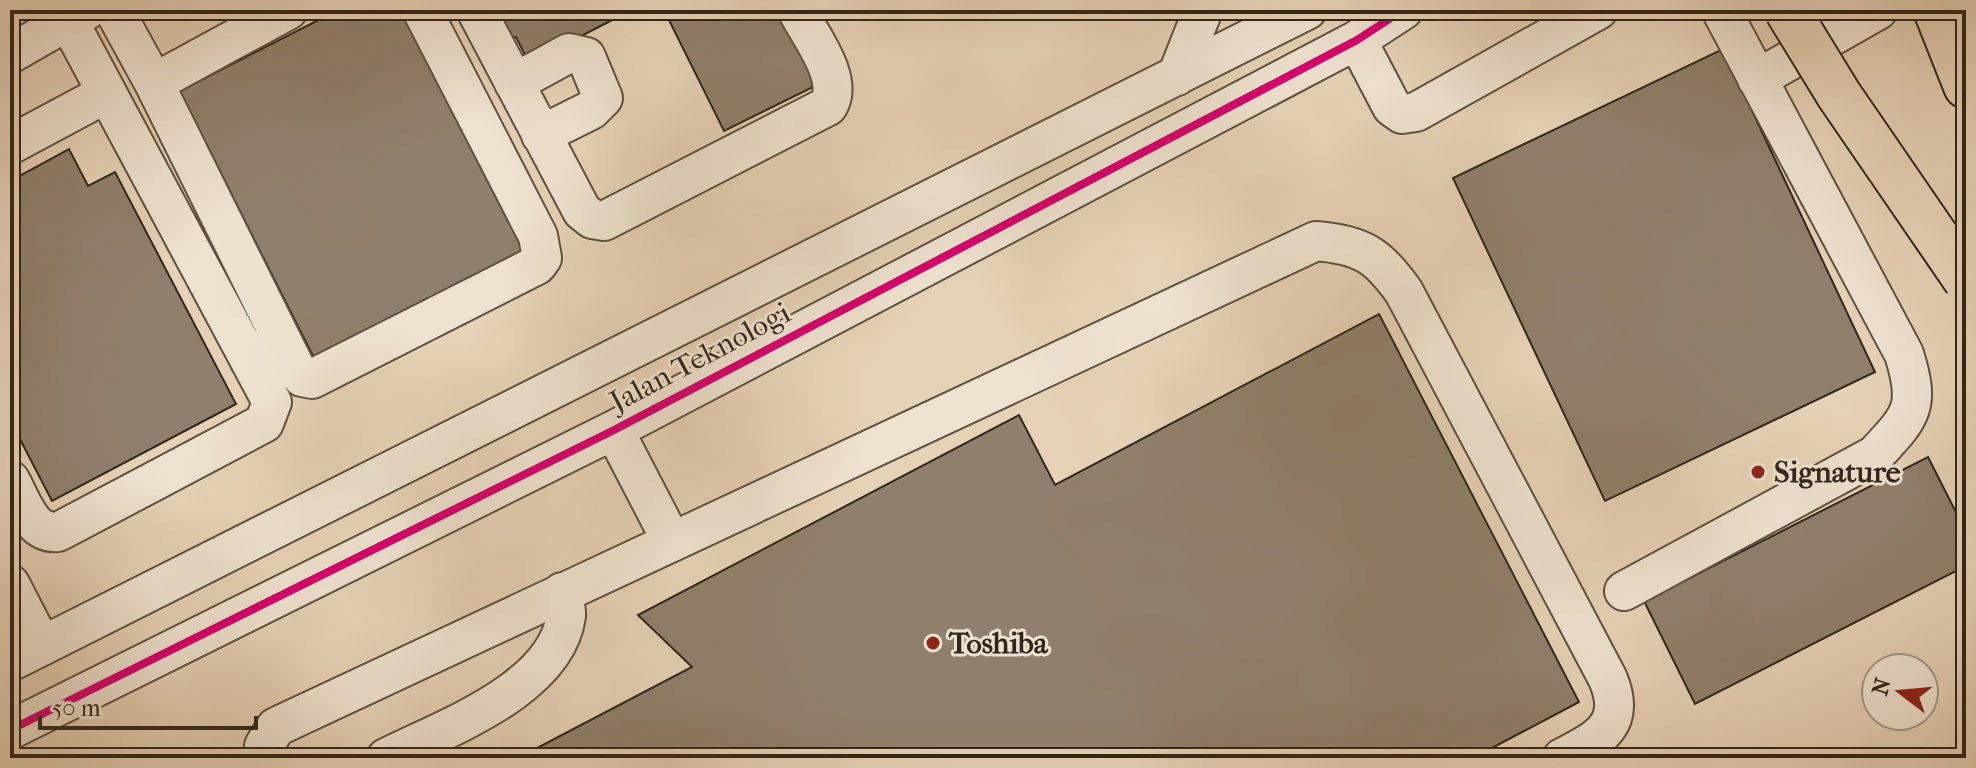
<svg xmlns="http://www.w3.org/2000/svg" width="1976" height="768" font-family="'IM FELL French Canon',serif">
  <rect width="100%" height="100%" fill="#e6d2b6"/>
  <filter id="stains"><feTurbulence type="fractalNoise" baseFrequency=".0025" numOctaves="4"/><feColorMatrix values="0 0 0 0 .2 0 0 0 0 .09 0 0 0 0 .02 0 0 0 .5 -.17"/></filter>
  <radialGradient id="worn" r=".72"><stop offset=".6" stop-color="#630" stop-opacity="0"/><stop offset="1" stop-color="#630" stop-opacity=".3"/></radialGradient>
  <path fill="#907f6c" stroke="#33261b" stroke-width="2" d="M 338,10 L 405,10 L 526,252 L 315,360 L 179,91 Z
    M 490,10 L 614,10 L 618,17 L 529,63 L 516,37 L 506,42 Z
    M 664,10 L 782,10 L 819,84 L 724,131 Z
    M 1723,49 L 1875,372 L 1605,501 L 1453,178 Z
    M 69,149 L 88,186 L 115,172 L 236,404 L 52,501 L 10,420 L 10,181 Z
    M 1379,314 L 1579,702 L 1473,758 L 518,758 L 692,667 L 638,615 L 1019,415 L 1055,485 Z
    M 1928,457 L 1966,532 L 1966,566 L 1695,704 L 1644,601 Z"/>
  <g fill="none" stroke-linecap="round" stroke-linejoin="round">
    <defs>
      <path id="minor" d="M 114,10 L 154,83 L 296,369 L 302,377 L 312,379 L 537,265 L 542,258 L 538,236 L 422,10
        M 476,10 L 582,211 L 592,219 L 604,221 L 828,106 C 845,79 810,36 797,10
        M 1357,40 L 1392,107 L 1402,114 L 1416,112 L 1598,10
        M 10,54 L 87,10
        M 1177,76 L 1203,10
        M 1757,79 L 1878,10
        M 154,83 L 288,10
        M 514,83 L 569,53 L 586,57 L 603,98 L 591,110 L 541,135
        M 10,145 L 107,93
        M 614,430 L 671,540
        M 10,480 C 22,501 31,535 58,532 L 264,423 L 272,402 L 68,20
        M 10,584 L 42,646
        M 1624,591 L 1875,455 C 1911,416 1921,408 1904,354 L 1721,10
        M 10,662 L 1307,10
        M 10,730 L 614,430 L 1357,40 L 1403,10
        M 267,758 L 264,746 L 276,727 L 1316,241 C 1362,245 1378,255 1404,292 L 1608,679 C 1627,725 1599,739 1562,758
        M 386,758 C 443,729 556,690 566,616 C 567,609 563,599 562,592"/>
      <path id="highway" d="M 1936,10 L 1966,86"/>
    </defs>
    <use href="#minor" stroke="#605142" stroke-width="42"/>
    <use href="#highway" stroke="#33261b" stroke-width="48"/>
    <use href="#minor" stroke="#efe2d0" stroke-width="38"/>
    <use href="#highway" stroke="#e6d2b6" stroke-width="44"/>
    <defs>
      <path id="highway-bridge" d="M 1787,10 L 1839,95 L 1966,280"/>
    </defs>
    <use href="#highway-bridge" stroke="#33261b" stroke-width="48" stroke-linecap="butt"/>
    <use href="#highway-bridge" stroke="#e6d2b6" stroke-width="44"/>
    <defs>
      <path id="cycleway" d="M 10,730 L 614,430 L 1357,40 L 1403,10"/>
    </defs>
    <use href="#cycleway" stroke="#efe2d0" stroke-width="13"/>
    <use href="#cycleway" stroke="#d6006c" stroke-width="8"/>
  </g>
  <g fill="#8f2418" stroke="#efe2d0" stroke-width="3">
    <circle cx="1758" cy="472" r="8"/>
    <circle cx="933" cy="643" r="8"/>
  </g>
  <g text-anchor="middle" stroke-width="6" stroke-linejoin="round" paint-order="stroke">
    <g font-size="30" fill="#33261b" stroke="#efe2d0">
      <text transform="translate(700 357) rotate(-28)" y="10">Jalan Teknologi</text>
    </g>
    <g font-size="30" font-weight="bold" fill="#33261b" stroke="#efe2d0" text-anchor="start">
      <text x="1774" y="482">Signature</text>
      <text x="949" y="653">Toshiba</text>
    </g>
  </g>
  <rect width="1976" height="768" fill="none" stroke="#e6d2b6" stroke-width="40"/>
  <rect x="12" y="12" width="1952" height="744" fill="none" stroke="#33261b" stroke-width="4"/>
  <rect x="20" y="20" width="1936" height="728" fill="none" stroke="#33261b" stroke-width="2"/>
  <g transform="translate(1900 692) rotate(286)"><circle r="38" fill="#efe2d0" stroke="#a49788" stroke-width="2"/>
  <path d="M0-6L14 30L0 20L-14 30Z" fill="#8f2418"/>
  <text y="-12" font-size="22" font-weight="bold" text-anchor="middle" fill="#33261b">N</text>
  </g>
  <path d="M40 716v12h216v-12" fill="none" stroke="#33261b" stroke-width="4"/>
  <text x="52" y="716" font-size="24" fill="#33261b" stroke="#efe2d0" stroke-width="6" paint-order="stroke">50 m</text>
  <rect width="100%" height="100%" filter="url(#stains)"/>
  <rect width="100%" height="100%" fill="url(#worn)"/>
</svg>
